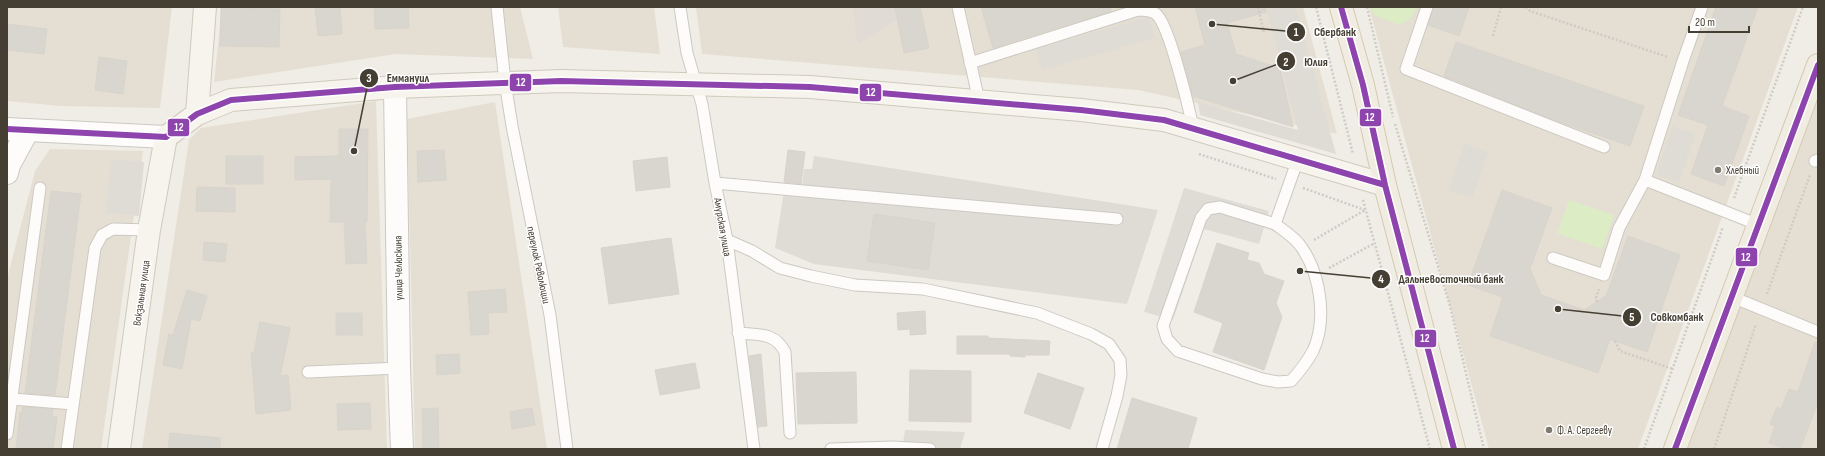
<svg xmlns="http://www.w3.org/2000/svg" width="1825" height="456" font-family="'Sofia Sans Condensed',sans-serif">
  <rect width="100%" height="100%" fill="#f0ede6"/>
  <path fill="#e5dfd3" d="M 7,7 L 172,7 L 160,108 L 60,106 L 7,101 Z
    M 222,7 L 520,7 L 533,59 L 396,54 L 214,82 Z
    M 558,7 L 654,7 L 660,54 L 563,47 Z
    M 696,7 L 852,7 L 857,45 L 918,7 L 1303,7 L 1337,134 L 1138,90 L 702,54 Z
    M 1369,7 L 1798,7 L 1638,449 L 1489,449 Z
    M 1818,90 L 1818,449 L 1688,449 Z
    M 376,101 L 387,449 L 142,449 L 189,140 L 201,128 Z
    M 495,102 L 547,449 L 415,449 L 407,119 Z
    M 50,149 L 143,151 L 101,449 L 7,449 L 7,279 L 35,171 Z"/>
  <path fill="#e0dcd5" d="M 852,7 L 918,7 L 857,45 Z"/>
  <path fill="#dcecc4" d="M 1368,7 L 1416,7 C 1413,17 1408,21 1399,25 L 1375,15 Z
    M 1569,200 L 1614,215 L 1602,249 L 1557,233 Z"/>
  <path fill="#dfdcd6" d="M 1266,7 L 1296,7 L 1336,154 L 1200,115 L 1198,102 L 1298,130 Z
    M 1149,17 L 1155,38 L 1042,70 L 1036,48 Z
    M 1672,126 L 1695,134 L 1679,182 L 1656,175 Z
    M 1464,143 L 1489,152 L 1472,198 L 1448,190 Z
    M 814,156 L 1158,210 L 1127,304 L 814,264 L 775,248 L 785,185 L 802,187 L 804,169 L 812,169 Z
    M 111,159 L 144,162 L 139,216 L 106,213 Z
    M 1184,188 L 1269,211 L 1259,244 L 1204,229 L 1173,320 L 1144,312 Z
    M 905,430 L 965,432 L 960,449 L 902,449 Z"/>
  <path fill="#d9d6cf" stroke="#d8d4cc" d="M 340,7 L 342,34 L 318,36 L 315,8 Z
    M 374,7 L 408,7 L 409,28 L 375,29 Z
    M 895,7 L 920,7 L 929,48 L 904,53 Z
    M 981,7 L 1110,7 L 1111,11 L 993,48 Z
    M 1195,7 L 1266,7 L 1266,12 L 1227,23 L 1236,54 L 1280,68 L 1293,127 L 1193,96 L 1181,52 L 1205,45 Z
    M 1434,7 L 1469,7 L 1459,36 L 1428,25 Z
    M 1716,7 L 1758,7 L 1722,106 L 1749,116 L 1724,186 L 1691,174 L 1708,125 L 1678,115 Z
    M 221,8 L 280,9 L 279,47 L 220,46 Z
    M 7,24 L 47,29 L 44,54 L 7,50 Z
    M 1456,42 L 1644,106 L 1630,146 L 1551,119 L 1444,76 Z
    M 99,57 L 127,61 L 123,94 L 95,90 Z
    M 339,129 L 368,129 L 367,222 L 365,222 L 367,263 L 346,264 L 344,222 L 330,222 L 331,179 L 295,180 L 295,157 L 339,156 Z
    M 444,150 L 446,180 L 418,182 L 417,151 Z
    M 788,150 L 805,152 L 801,184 L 784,182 Z
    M 226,156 L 263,156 L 263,184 L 226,184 Z
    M 667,157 L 670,187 L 636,191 L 633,161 Z
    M 197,187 L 235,188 L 235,212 L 196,211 Z
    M 1502,190 L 1552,208 L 1530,269 L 1541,295 L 1584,310 L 1606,296 L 1628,236 L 1680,255 L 1647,352 L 1610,339 L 1598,373 L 1490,336 L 1503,297 L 1468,285 Z
    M 51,191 L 81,194 L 55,395 L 25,393 Z
    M 874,214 L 935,223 L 928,270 L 867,261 Z
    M 671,238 L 679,294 L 609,304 L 601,248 Z
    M 204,242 L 227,244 L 225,262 L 203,260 Z
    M 1217,243 L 1249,253 L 1247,260 L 1259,263 L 1264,274 L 1284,281 L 1276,303 L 1282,317 L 1264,370 L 1213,352 L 1223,323 L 1194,312 Z
    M 505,289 L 507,312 L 488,313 L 489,334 L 471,335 L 468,292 Z
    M 187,290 L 207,296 L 200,321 L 191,319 L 182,369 L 163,365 L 169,334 L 173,335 Z
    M 925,311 L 926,334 L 910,335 L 910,329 L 898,330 L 897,313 Z
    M 336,313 L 362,313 L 362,335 L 336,335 Z
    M 260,322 L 290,328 L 280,376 L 288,375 L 291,410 L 256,414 L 251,352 L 254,352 Z
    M 957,336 L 988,336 L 988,338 L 1050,341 L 1049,355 L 1025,355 L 1025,357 L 1010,356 L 1010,354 L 957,354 Z
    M 1815,342 L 1818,343 L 1818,402 L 1800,449 L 1786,449 L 1769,443 L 1775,426 L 1770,424 L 1777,407 L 1781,409 L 1789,389 L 1798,392 Z
    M 459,354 L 460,373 L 437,375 L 436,355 Z
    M 761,354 L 767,426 L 758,427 L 749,356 Z
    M 695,363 L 700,388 L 660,395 L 655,370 Z
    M 910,370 L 971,371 L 971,422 L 909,421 Z
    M 856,372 L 857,423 L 798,424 L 796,373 Z
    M 1038,373 L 1084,388 L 1070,429 L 1024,413 Z
    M 1132,398 L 1197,418 L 1188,449 L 1117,449 Z
    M 370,403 L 371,429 L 338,430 L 337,404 Z
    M 23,407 L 53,409 L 52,416 L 57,417 L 53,449 L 16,449 L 20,412 L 22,412 Z
    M 438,408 L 439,449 L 423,449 L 422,409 Z
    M 532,408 L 535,425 L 512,429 L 510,412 Z
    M 170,433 L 220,438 L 220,449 L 168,449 Z"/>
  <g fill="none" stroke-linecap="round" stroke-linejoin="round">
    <defs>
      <path id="service" d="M 497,7 L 505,82 L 512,126 L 550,315 L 567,449
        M 680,7 L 687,53 L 702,104 L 715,183 L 727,240 L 754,449
        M 958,7 L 979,101
        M 1427,7 L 1406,69 L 1604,147
        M 970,63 L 1138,10 C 1144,10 1151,10 1156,14 C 1169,24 1189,108 1193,128
        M 1815,161 L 1818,160
        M 1645,180 L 1759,225
        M 715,183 L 1117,219
        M 1275,224 C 1284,231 1296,238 1302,248 C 1321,276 1327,321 1313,351 C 1307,362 1300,371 1291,381 L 1278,382 L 1262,379 L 1178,351 L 1167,339 L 1163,326 L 1201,218 L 1208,209 L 1220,207 L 1275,224 L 1298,159
        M 727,240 L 752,251 L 780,268 L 811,276 L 855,285 L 923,289 L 1037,313 L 1091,334 L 1109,344 L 1120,360 L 1121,375 L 1117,396 L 1102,449
        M 1553,258 L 1604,275 L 1619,228 L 1645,180 L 1683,61 L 1702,7
        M 1732,297 L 1818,332
        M 738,333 C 758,335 775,332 785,352 L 790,433
        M 308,372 L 399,368
        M 13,399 L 73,404
        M 7,434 L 40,188
        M 67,449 L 95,248 L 102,235 L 113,229 L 149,230
        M 831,449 L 892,447 L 930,449"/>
      <path id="minor" d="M 395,87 L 399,368 L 402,449
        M 7,129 L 166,137
        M 7,173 L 9,165 L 28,130"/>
      <path id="secondary" d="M 197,114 L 205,7
        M 119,449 L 149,230 L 166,137 L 197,114 L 231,100 L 395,87 L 561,81 L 810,87 L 1081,110 L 1164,120 L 1385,185"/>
      <path id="primary" d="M 1341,7 L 1363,85 L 1385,185 L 1454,449
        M 1675,449 L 1818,65"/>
    </defs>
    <use href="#service" stroke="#ccc9c2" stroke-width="13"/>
    <use href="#minor" stroke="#ccc9c2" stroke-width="24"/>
    <use href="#secondary" stroke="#cfcabd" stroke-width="24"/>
    <use href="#primary" stroke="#d3cab2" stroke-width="24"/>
    <path stroke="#cecbc6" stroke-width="2.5" stroke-dasharray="2 2" stroke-linecap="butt" d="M 1258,7 L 1264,33
      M 1316,7 L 1353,154
      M 1367,7 L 1393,117
      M 1526,7 L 1530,11 L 1668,57
      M 1493,36 L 1501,7
      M 1395,124 L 1450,306 L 1484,449
      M 1199,154 L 1276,179
      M 1303,188 L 1365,210
      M 1734,198 L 1803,7
      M 1363,200 L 1430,449
      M 1314,240 L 1365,210
      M 1329,268 L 1375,243
      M 1767,294 L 1810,175
      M 1597,302 L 1596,298 L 1599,289
      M 1615,341 L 1620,351 L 1673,369
      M 1644,449 L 1723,227
      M 1714,449 L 1756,324"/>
    <use href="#service" stroke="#fdfcfb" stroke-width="11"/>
    <use href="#minor" stroke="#fdfcfb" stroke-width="22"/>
    <use href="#secondary" stroke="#f6f4ed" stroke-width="22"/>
    <use href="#primary" stroke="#f1ece2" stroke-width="22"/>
    <defs>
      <path id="bus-1" d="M 1341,7 L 1363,85 L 1385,185 L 1454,449
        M 7,129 L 166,137 L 197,114 L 231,100 L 395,87 L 561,81 L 810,87 L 1081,110 L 1164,120 L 1385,185
        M 1675,449 L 1818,65"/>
    </defs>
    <use href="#bus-1" stroke="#fff" stroke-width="9"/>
    <use href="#bus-1" stroke="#8e44ad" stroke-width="6"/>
  </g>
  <g fill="#817c72" stroke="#fff" stroke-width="1.5">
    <circle cx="1718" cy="170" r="4"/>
    <circle cx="1549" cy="430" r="4"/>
  </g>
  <g text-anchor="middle" stroke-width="3" stroke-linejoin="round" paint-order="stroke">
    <g font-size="11" fill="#453f33" stroke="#fff" text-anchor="start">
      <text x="1726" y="174">Хлебный</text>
      <text x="1557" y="434">Ф. А. Сергееву</text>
    </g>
    <g font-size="11" fill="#453f33" stroke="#fff">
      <text transform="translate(723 227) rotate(80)" y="4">Амурская улица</text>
      <text transform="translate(539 265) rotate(78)" y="4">переулок Революции</text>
      <text transform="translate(398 268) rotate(-91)" y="4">улица Челюскина</text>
      <text transform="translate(141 293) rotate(-82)" y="4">Вокзальная улица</text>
    </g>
  </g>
  <path fill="none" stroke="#453f33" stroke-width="1.5" d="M1212 24L1296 32M1233 81L1286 61M354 151L369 78M1300 271L1381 279M1558 309L1632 317"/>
  <g fill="#453f33" stroke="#fff" stroke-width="1.5">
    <circle cx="1212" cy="24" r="4"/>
    <circle cx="1233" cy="81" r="4"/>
    <circle cx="354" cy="151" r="4"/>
    <circle cx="1300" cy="271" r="4"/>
    <circle cx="1558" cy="309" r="4"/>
    <circle cx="1296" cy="32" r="10"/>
    <circle cx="1286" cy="61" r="10"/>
    <circle cx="369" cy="78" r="10"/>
    <circle cx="1381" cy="279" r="10"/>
    <circle cx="1632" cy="317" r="10"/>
  </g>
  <g font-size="12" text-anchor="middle" font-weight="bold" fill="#fff">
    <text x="1296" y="36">1</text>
    <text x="1286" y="66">2</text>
    <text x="369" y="82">3</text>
    <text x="1381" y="283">4</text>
    <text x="1632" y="321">5</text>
  </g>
  <g font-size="12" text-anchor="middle" font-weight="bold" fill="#453f33" stroke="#fff" stroke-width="3" stroke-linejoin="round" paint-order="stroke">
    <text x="1335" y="36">Сбербанк</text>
    <text x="1316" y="66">Юлия</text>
    <text x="408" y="82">Еммануил</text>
    <text x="1451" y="283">Дальневосточный банк</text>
    <text x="1677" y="321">Совкомбанк</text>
  </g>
  <g stroke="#fff" stroke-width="1.5">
    <rect x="509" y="73" width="23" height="19" rx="4" fill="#8e44ad"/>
    <rect x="859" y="83" width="23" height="19" rx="4" fill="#8e44ad"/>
    <rect x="1359" y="108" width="23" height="19" rx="4" fill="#8e44ad"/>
    <rect x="167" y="118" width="23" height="19" rx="4" fill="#8e44ad"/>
    <rect x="1735" y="247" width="23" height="20" rx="4" fill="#8e44ad"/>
    <rect x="1414" y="329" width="23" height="19" rx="4" fill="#8e44ad"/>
  </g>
  <g font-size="11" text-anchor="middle" font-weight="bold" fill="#fff">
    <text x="521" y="86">12</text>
    <text x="871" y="96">12</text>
    <text x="1370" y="121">12</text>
    <text x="179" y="131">12</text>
    <text x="1746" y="261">12</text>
    <text x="1425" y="342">12</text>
  </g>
  <rect width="1825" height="456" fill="none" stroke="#453f33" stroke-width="16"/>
  <path d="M1689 26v6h60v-6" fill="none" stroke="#453f33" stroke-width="2"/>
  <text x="1695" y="26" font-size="12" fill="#453f33" stroke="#ffffff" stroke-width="3" paint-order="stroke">20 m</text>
</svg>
